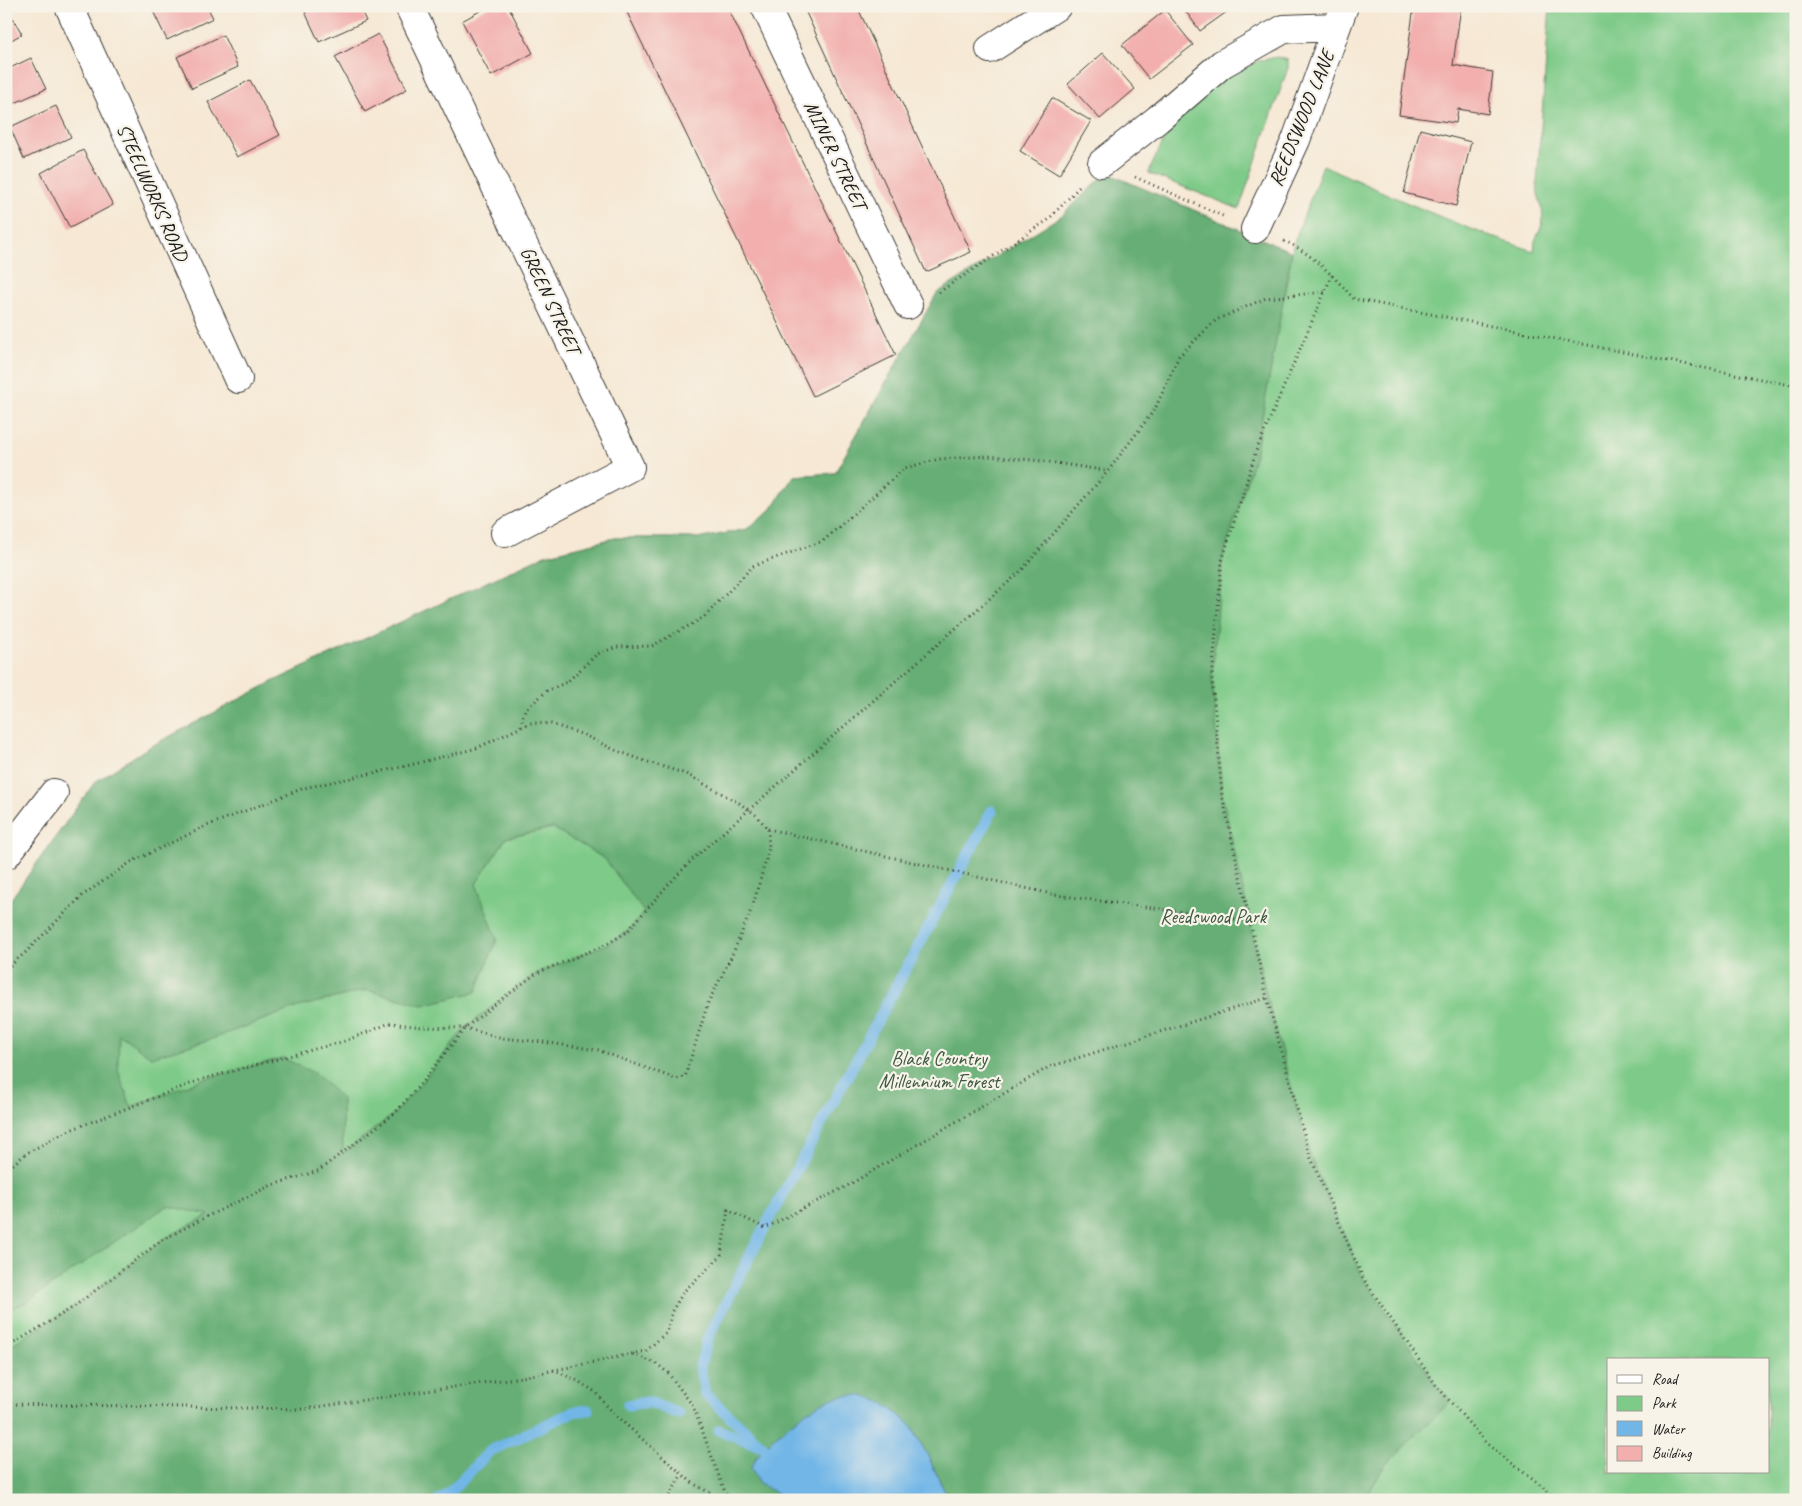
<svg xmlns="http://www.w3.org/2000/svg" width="1802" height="1506" font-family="Caveat,sans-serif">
  <rect width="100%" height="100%" fill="#f7f3e8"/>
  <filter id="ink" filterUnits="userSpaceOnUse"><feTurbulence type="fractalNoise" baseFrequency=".02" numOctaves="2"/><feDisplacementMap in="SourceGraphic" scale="10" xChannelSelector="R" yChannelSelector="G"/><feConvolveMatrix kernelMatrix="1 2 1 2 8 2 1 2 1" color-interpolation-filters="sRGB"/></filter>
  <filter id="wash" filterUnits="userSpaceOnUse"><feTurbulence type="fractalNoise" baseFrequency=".0096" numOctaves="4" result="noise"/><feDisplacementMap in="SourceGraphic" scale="20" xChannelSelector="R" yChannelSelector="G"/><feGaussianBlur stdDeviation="1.12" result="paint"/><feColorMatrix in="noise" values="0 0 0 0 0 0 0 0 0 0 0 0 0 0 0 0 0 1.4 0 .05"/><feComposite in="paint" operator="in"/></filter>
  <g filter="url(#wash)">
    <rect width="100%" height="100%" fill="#f6e8d4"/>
    <path fill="#7eca88" stroke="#4d7352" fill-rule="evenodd" d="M 1550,6 L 1755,6 L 1796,10 L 1796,1500 L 6,1500 L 6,906 L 95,782 L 146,749 L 272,682 L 545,555 L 615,538 L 703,538 L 747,529 L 771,510 L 794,476 L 835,473 L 898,361 L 941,295 L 1061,216 L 1107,173 L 1292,252 L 1293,245 L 1323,165 C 1393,197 1461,228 1534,251 L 1535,241 L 1543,222 L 1542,207 L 1538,194 L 1537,182 ZM 1608,1360 L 1768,1360 L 1768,1472 L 1608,1472 Z
      M 1277,57 L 1288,60 L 1288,68 L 1239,209 L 1148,173 L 1171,125 L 1217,81 L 1258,61 Z"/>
    <path fill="#66ae74" stroke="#416548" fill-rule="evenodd" d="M 1107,173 L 1292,252 L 1256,451 L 1222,561 L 1212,677 L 1222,795 L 1267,998 L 1310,1156 L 1363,1278 L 1436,1385 L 1451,1401 L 1384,1466 L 1365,1500 L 957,1500 L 945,1492 L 928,1456 L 796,1419 L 755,1458 L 796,1500 L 6,1500 L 6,1348 L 72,1308 L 162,1240 L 209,1215 L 167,1206 L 28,1301 L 6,1311 L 6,906 L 95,782 L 146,749 L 272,682 L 545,555 L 615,538 L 703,538 L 747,529 L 771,510 L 794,476 L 835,473 L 937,293 L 1061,216 ZM 553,828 L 605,859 L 644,912 L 627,932 L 607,944 L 537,973 L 503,998 L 465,1028 L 423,1081 L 394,1114 L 343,1153 L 342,1099 L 316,1074 L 283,1058 L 203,1079 L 131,1107 L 118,1070 L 119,1034 L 151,1057 L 209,1040 L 298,1007 L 367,990 L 423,1005 L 476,992 L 497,939 L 476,884 L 506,838 Z"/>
    <path fill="#71b6e7" stroke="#466982" d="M 861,1395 L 884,1403 L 910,1424 L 928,1456 L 945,1492 L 957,1500 L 796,1500 L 778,1494 L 759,1483 L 751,1468 C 759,1445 813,1402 837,1397 C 845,1395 854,1396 861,1395 Z"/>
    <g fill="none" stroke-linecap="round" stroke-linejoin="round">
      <path stroke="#71b6e7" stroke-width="11" d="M 628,1405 L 649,1402 L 679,1414
        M 719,1430 L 757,1445
        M 765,1448 L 705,1394 L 700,1367 L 707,1340 L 758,1240 L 992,811
        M 6,1499 L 8,1500
        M 439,1500 L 446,1496 L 490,1451 L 573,1412 L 588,1410"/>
    </g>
    <g id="blocks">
      <path fill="#f2afad" d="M 6,6 L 22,34 L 6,43 Z
        M 159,6 L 207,6 L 213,18 L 167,40 L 152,9 Z
        M 317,6 L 359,6 L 366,21 L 319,42 L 305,12 Z
        M 489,6 L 508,6 L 533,53 L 491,76 L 462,21 Z
        M 624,6 L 727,6 L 896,355 L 813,396 Z
        M 803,6 L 857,6 L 971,252 L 926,272 Z
        M 1182,6 L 1235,6 L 1200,31 Z
        M 1414,6 L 1461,6 L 1453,65 L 1493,72 L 1488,114 L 1458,109 L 1456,123 L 1399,115 Z
        M 1165,10 L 1193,45 L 1149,79 L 1122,45 Z
        M 378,34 L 407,89 L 365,112 L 335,57 Z
        M 223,35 L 238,67 L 192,88 L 177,57 Z
        M 1103,53 L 1135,89 L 1100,119 L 1068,84 Z
        M 31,58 L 46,89 L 6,107 L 6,70 Z
        M 250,80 L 280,135 L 237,157 L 208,102 Z
        M 1052,98 L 1091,121 L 1059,175 L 1020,151 Z
        M 56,106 L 71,137 L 24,159 L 10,127 Z
        M 1420,129 L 1471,142 L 1456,206 L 1404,193 Z
        M 83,150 L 113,205 L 70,228 L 41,173 Z"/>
    </g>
  </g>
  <g filter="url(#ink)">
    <use href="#blocks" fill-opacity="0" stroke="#3d3b38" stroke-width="1"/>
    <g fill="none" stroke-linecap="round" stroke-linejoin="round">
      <defs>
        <path id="minor" d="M 69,6 L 238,379
          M 409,6 L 630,467 L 505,533
          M 765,6 L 908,305
          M 990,49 L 1057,6
          M 1102,163 L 1158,119 L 1222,64 L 1284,29 L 1336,27
          M 1255,229 L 1296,140 L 1344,6
          M 6,855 L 54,793"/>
      </defs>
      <use href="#minor" stroke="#3d3b38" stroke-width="30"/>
      <path stroke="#3d3b38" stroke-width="3" stroke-dasharray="1 4" stroke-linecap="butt" d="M 1135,177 L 1225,217
        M 1284,241 C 1311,252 1335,278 1354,299 L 1796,386
        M 1332,275 L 1256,451 L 1222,561 L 1212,677 L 1222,795 L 1267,998 L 1310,1156 L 1363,1278 L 1436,1385 L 1486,1443 L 1559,1500
        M 939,292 L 1048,220 L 1081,185
        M 521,726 L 525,710 L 547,691 L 567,682 L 597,654 L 617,647 L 652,646 L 703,618 L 753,566 L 823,541 L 905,468 L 939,459 L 988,456 L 1043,461 L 1108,471
        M 768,829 L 1056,895 L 1250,921
        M 6,969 L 26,952 L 83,895 L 131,862 L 204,827 L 304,788 L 406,766 L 477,748 L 530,723 L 551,724 L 584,735 L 615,750 L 642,760 L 686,774 L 739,803 L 756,815 L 768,829 L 769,849 L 753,905 L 734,951 L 708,1003 L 685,1077 L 676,1079 L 598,1050 L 543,1042 L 502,1038 L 465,1028 L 421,1027 L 390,1023 L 345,1041 L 203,1079 L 65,1132 L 27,1153 L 6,1170
        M 6,1348 L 72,1308 L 162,1240 L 210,1215 L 272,1185 L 318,1171 L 394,1114 L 423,1081 L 465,1028 L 503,998 L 537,973 L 607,944 L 627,932 L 666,887 L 694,858 L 1021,571 L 1108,471 L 1155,409 L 1179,356 L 1216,320 L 1266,298 L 1325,292
        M 633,1354 L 657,1364 L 668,1373 L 693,1406 L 728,1500
        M 553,1370 L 578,1381 L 594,1391 L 615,1415 L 682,1474 L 694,1484 L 723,1500
        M 6,1404 L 303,1409 L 522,1377 L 646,1351 L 667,1332 L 672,1311 L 684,1291 L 721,1256 L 728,1210 L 765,1228 L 847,1186 L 1049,1067 L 1267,998
        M 667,1500 L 682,1474"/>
      <use href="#minor" stroke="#fff" stroke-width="28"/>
    </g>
  </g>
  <g text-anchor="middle" stroke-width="4.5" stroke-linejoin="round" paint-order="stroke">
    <g font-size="20" fill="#1c1c1c" stroke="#f7f3e8">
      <text transform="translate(1301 118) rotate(-68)" y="7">REEDSWOOD LANE</text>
      <text transform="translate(836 155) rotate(64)" y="7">MINER STREET</text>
      <text transform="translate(153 192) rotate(66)" y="7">STEELWORKS ROAD</text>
      <text transform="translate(551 300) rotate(65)" y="7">GREEN STREET</text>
    </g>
    <g font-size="20" fill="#3e5942" stroke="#f7f3e8">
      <text x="1213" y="923">Reedswood Park</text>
      <text x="939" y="1065">Black Country<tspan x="939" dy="23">Millennium Forest</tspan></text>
    </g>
  </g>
  <rect width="1802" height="1506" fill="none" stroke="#f7f3e8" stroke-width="25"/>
  <rect x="1607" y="1358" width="162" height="115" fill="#f7f3e8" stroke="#9f9d96"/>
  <rect x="1617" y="1375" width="25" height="8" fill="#ffffff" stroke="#9f9d96"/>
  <text x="1652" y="1384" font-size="15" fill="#1c1c1c">Road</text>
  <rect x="1617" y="1396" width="25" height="15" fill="#7eca88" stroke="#9f9d96"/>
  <text x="1652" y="1408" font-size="15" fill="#1c1c1c">Park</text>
  <rect x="1617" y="1421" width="25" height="15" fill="#71b6e7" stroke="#9f9d96"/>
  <text x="1652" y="1434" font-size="15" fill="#1c1c1c">Water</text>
  <rect x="1617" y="1446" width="25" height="15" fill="#f2afad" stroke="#9f9d96"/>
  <text x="1652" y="1458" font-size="15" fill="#1c1c1c">Building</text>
</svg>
